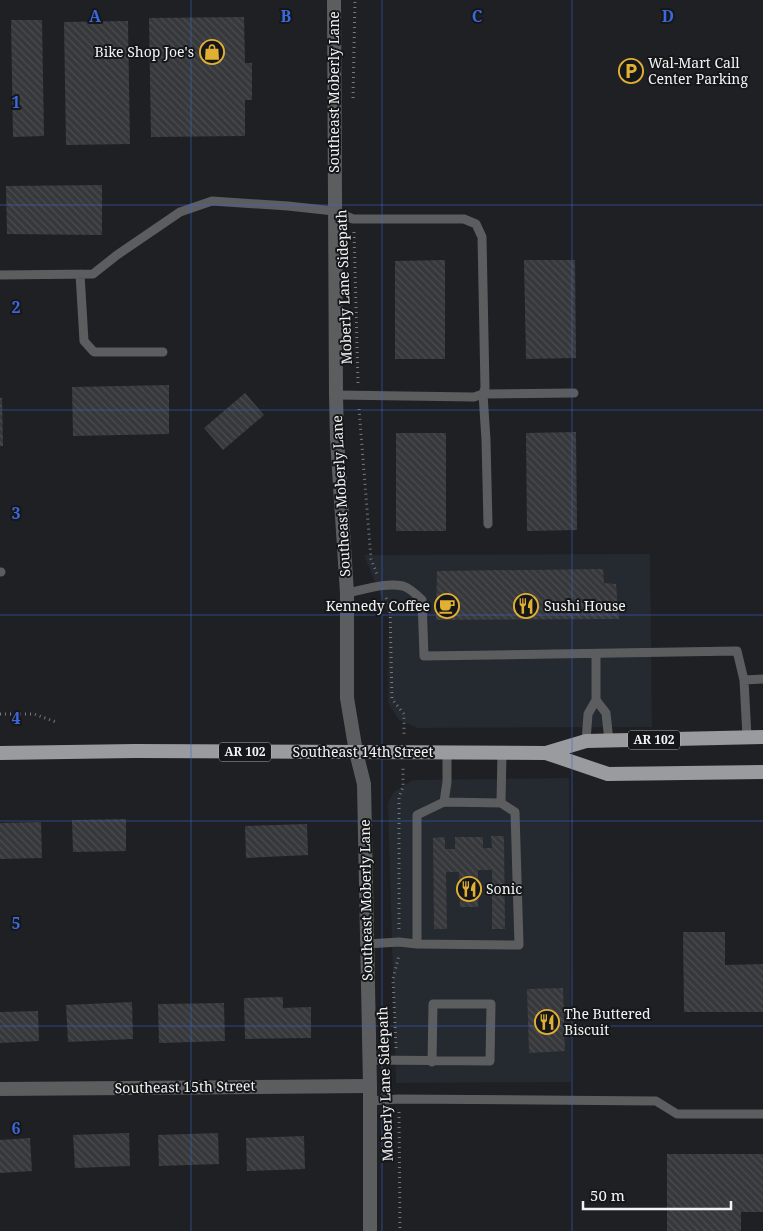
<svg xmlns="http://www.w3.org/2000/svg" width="763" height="1231" font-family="'Noto Serif',serif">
  <defs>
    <pattern id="building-back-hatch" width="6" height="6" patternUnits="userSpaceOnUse" patternTransform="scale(1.25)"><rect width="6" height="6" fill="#37383b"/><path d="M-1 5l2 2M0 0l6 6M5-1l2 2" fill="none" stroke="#4b4c4e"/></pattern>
  </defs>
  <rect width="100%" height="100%" fill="#1f2023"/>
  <path fill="#252930" d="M 650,554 L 652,727 L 418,728 L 399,720 L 388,703 L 389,616 L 364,555 Z
    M 569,778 L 571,1082 L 396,1083 L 388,803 L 394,792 L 413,780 Z"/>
  <path fill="url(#building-back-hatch)" d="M 244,17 L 245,63 L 252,63 L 252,100 L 245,100 L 245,136 L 151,137 L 149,18 Z
    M 11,20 L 42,20 L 44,136 L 13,137 Z
    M 128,21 L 130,144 L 66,145 L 64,22 Z
    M 102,185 L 102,235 L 7,234 L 6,186 Z
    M 445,260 L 445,359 L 395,359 L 395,261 Z
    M 524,260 L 575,260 L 576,358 L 526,359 Z
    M 169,385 L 169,434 L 73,436 L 72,387 Z
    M 245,393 L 264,415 L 223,450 L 204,428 Z
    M 0,398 L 2,398 L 3,446 L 0,446 Z
    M 576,432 L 577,530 L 527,531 L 526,433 Z
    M 396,433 L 446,433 L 446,531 L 396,531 Z
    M 603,569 L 604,583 L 616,584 L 619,619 L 436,620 L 437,571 Z
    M 126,819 L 126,851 L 73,852 L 72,820 Z
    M 41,822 L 42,858 L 0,859 L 0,823 Z
    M 307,824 L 308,855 L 246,858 L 245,826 Z
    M 491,836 L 504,836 L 505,929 L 492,929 L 492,870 L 478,870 L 478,907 L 460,907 L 459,872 L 446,872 L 447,929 L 434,929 L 433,838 L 445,837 L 445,849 L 455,849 L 455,837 L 483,837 L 483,848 L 492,848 Z
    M 683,932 L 725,932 L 725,965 L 763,964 L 763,1012 L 684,1012 Z
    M 563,988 L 565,1051 L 529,1053 L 527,989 Z
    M 283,997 L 283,1008 L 311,1007 L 311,1038 L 245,1039 L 244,998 Z
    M 132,1002 L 133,1039 L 68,1042 L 66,1005 Z
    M 224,1003 L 225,1041 L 159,1043 L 158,1004 Z
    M 38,1011 L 39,1041 L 0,1043 L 0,1012 Z
    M 129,1133 L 130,1166 L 75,1168 L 73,1135 Z
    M 218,1133 L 219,1164 L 159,1166 L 158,1135 Z
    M 304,1136 L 305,1169 L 247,1171 L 246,1138 Z
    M 30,1138 L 32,1171 L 0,1173 L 0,1140 Z
    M 667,1154 L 763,1154 L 763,1212 L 741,1212 L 741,1231 L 667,1231 Z"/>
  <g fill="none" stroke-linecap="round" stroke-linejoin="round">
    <path stroke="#78797c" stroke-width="3" stroke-dasharray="1 4" stroke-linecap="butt" d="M 353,98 L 355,0
      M 354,232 L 358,383
      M 359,409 L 371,559 L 377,574
      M 386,598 L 390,606 L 392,699 L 404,714 L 404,737
      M 0,714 L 34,714 L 56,722
      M 399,929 L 399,797 L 403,787 L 403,768
      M 396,1048 L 393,979 L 399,955
      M 399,1112 L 400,1231"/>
    <path stroke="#5c5d5f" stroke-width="9" d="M 80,274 L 84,341 L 94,352 L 163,352
      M 0,275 L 93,274 L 117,255 L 180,212 L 212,201 L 288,206 L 334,211 L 353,219 L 464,219 L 476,224 L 482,237 L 485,388 L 483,394 L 474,397 L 336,395
      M 488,524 L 486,440 L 483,394 L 574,393
      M 0,572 L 1,572
      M 347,593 C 364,590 385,582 403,586 C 410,588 417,595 422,600 L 424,656 L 737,651 L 744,680
      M 596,700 L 606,713 L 609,741
      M 747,737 L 744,680 L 763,679
      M 586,741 L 588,714 L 596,700 L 596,654
      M 444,802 L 447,782 L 447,753
      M 501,803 L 502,753
      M 367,944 L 399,942 L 417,944 L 519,945 L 515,812 L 501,803 L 444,802 L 417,815 L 417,944
      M 368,1060 L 490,1061 L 491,1004 L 433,1004 L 432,1062
      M 370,1101 L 398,1099 L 656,1101 L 677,1114 L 763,1114"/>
    <path stroke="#5c5d5f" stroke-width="14" d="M 0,1089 L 370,1086"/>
    <path stroke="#5c5d5f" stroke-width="14" d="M 334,0 L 336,395 L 337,439 L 347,593 L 347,698 L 356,752 L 364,784 L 370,1086 L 370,1231"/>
    <path stroke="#999b9e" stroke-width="14" d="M 0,753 L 135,751 L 546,753 L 586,741 L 763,737
      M 546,753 L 608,774 L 763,772"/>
  </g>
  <path fill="none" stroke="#3d67dc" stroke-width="1" stroke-opacity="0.55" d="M 191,0 L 191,1231M 382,0 L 382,1231M 572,0 L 572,1231M 0,205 L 763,205M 0,410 L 763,410M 0,615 L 763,615M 0,821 L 763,821M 0,1026 L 763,1026"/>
  <defs>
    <symbol id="shop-ring" viewBox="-11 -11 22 22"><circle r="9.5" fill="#151719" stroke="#e1af34" stroke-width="1.5"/><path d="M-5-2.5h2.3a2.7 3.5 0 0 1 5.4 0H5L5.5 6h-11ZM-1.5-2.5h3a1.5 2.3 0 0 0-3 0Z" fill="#e1af34"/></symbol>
    <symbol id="parking-ring" viewBox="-11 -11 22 22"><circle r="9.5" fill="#151719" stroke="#e1af34" stroke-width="1.5"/><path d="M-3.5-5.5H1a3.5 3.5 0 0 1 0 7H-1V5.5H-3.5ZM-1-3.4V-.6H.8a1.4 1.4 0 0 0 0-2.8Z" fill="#e1af34"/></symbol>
    <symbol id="cafe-ring" viewBox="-11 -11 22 22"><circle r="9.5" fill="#151719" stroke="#e1af34" stroke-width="1.5"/><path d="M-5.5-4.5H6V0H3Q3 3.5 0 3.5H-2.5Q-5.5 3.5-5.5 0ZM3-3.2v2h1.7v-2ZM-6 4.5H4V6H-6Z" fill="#e1af34"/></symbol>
    <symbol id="restaurant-ring" viewBox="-11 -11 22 22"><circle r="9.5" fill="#151719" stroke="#e1af34" stroke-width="1.5"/><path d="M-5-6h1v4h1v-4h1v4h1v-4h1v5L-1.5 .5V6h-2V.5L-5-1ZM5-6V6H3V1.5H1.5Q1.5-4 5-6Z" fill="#e1af34"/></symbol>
  </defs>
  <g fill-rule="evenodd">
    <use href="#shop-ring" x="198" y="38" width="28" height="28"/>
    <use href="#parking-ring" x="617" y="57" width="28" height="28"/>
    <use href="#cafe-ring" x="433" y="592" width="28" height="28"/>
    <use href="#restaurant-ring" x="512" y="592" width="28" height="28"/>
    <use href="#restaurant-ring" x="455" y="875" width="28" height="28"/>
    <use href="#restaurant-ring" x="533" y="1008" width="28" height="28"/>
  </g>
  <g text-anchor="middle" stroke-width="4" stroke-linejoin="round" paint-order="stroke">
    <g fill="#151719" stroke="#b0b1b3" stroke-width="1">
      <rect x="628" y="730.5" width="52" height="19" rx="4"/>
      <rect x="219" y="742.5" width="52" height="19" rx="4"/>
    </g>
    <g font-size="12" font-weight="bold" fill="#f2f3f5">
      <text x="654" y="744">AR 102</text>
      <text x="245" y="756">AR 102</text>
    </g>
    <g font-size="14" fill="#f2f3f5" stroke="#151719" text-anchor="start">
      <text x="194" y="57" text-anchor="end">Bike Shop Joe's</text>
      <text x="648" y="68">Wal-Mart Call<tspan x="648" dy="16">Center Parking</tspan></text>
      <text x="430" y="611" text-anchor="end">Kennedy Coffee</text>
      <text x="544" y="611">Sushi House</text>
      <text x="486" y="894">Sonic</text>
      <text x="564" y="1019">The Buttered<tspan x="564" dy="16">Biscuit</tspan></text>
    </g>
    <g font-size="14" fill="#f2f3f5" stroke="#151719">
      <text transform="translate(334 92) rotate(-90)" y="5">Southeast Moberly Lane</text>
      <text transform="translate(344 287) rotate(-92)" y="5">Moberly Lane Sidepath</text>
      <text transform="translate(341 496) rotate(-93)" y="5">Southeast Moberly Lane</text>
      <text x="363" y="757">Southeast 14th Street</text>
      <text transform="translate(366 900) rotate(-91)" y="5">Southeast Moberly Lane</text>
      <text transform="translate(385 1084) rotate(-92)" y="5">Moberly Lane Sidepath</text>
      <text transform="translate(185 1087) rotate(-1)" y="5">Southeast 15th Street</text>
    </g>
  </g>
  <g font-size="16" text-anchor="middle" font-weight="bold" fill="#3d67dc" stroke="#151719" stroke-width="4" stroke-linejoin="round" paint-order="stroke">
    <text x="95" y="22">A</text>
    <text x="286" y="22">B</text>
    <text x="477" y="22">C</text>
    <text x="668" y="22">D</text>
    <text x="16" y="108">1</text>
    <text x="16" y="313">2</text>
    <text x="16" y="519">3</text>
    <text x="16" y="724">4</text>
    <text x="16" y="929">5</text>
    <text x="16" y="1134">6</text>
  </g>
  <path d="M583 1201v8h148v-8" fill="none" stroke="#f2f3f5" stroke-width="2.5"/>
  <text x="590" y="1201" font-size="15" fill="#f2f3f5" stroke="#151719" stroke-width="4" paint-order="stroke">50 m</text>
</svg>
